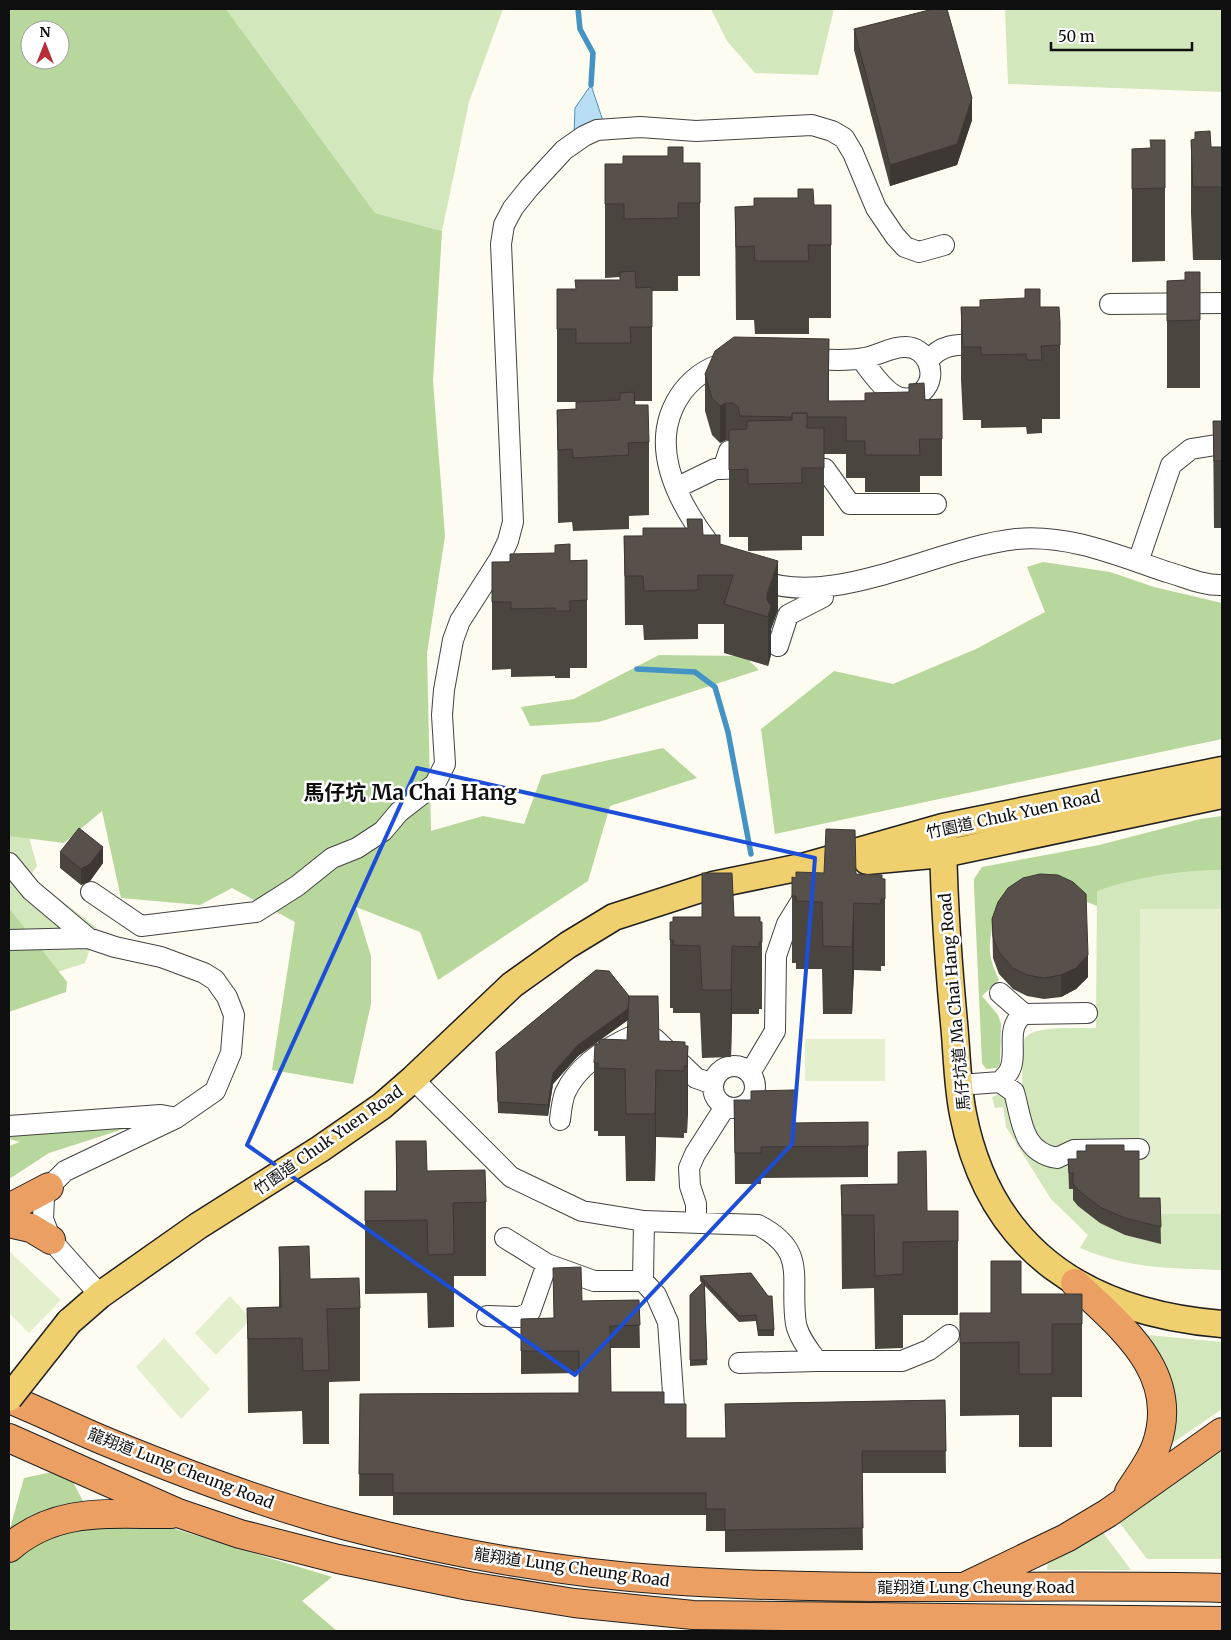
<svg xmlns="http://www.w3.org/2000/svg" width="1231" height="1640" font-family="Merriweather,'Noto Sans TC',serif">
  <rect width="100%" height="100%" fill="#fefbf1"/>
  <path fill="#d3e7bc" d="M 226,9 L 503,9 L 469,102 L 442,231 L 375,213 Z
    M 711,9 L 834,9 L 818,75 L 755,73 L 727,41 Z
    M 1005,9 L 1222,9 L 1222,92 L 1008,84 Z
    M 9,765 L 37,866 L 30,876 L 97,928 L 85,963 L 9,988 Z
    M 1222,819 L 1222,1270 C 1168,1268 1131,1269 1080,1248 L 1088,1235 L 1051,1199 L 1006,1127 L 1003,1107 L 995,1108 L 992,1097 L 1022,1084 C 1023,1071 1021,1053 1024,1040 C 1030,1024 1080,1029 1096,1028 L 1097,891 Z
    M 1148,1335 L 1222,1342 L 1222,1409 L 1174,1442 L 1170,1439 L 1168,1374 L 1147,1337 Z
    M 1222,1443 L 1222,1559 L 1147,1559 L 1116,1518 Z
    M 1101,1530 L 1131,1570 L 1047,1570 L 1048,1559 Z"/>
  <path fill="#b7d79c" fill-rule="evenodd" d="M 9,9 L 226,9 L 375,213 L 442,231 L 433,381 L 445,536 L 427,653 L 431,831 L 483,816 L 524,824 L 542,775 L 663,748 L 697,778 L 610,806 L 588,881 L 438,980 L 420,932 L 356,907 L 371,956 L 371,1004 L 353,1084 L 272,1070 L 295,922 L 232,888 L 200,905 L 121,898 L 102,811 L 64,843 L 9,836 ZM 30,30 L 60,30 L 60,60 L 30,60 Z
    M 1043,562 L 1110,572 L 1154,587 L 1222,603 L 1222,739 L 775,834 L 761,729 L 834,671 L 893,684 L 976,649 L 1045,612 L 1027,567 Z
    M 659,655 L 744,656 L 759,670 L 599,722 L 530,726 L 521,707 L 574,699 Z
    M 1222,816 L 1222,870 C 1180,870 1136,877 1097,891 L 1097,906 L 1078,898 L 995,917 C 988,944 987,955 999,980 L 982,996 L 998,1015 L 1001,1024 L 1000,1064 L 997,1068 L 986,1069 L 982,1063 L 974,887 L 974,879 L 982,867 L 1099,845 L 1200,819 Z
    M 9,908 L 67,982 L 66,992 L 9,1012 Z
    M 9,1120 L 136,1125 L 49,1153 L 9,1179 L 9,1146 L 20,1142 L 9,1139 Z
    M 66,1469 L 83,1501 L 9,1532 L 24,1478 Z
    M 127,1523 L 175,1529 L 332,1577 L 302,1601 L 337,1631 L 9,1631 L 9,1560 L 45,1536 Z"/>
  <path fill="#e3efcd" d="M 1140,909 L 1222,909 L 1222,1214 L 1139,1214 Z
    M 805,1039 L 885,1039 L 885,1081 L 805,1081 Z
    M 9,1251 L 61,1300 L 29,1333 L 9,1313 Z
    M 230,1296 L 251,1319 L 216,1355 L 195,1333 Z
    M 164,1338 L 210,1389 L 181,1419 L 136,1367 Z"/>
  <path fill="#b9ddf2" stroke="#4493c5" d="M 591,85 L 604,124 L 574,137 L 575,108 Z"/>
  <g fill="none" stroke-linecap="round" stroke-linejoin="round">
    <path stroke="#4493c5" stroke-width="5.5" d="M 578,9 L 580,29 L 593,53 L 591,85
      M 637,669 L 695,672 L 715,687 L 728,732 L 751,854"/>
    <defs>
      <path id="minor" d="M 1110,304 L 1222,303
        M 802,359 C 822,359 845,362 864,358 C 877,356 891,347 904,347 C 927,346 939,375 923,391 C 897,415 875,376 861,359
        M 928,361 C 943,341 964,345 987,344
        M 799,468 L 825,469 L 850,504 L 936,504
        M 723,469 L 729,451
        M 676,488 L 715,469 L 755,468
        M 708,542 C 675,498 646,441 683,391 C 695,376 712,365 731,362
        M 1138,562 L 1171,465 L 1191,449 L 1222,444
        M 752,577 C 828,613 934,548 1016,539 C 1069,534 1119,556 1167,572 C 1185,577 1204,586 1222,585
        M 778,646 L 788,615 L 823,597 L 823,588
        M 9,863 L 31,890 L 88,938 L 115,947 L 161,957 L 204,973 L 215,980 L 227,997 L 234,1015 L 231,1053 L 215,1091 L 176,1118 L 65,1171 L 49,1187 L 44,1199 L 43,1219 L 51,1240 L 100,1295
        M 91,892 L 141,926 L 256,912 L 297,886 L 332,858 L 357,848 L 383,831 L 399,812 L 435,784 L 445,764 L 442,715 L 444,690 L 453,640 L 460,621 L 499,560 L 508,541 L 513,522 L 501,244 L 504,225 L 513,208 L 529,188 L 564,150 L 584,136 L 597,130 L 640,127 L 696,131 L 812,125 L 832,131 L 844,138 L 853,153 L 876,208 L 895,236 L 905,247 L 919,252 L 944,245
        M 9,940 L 88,938
        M 1000,993 L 1024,1014
        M713 1087a21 21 0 1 1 42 0a21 21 0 1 1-42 0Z
        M 750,1073 L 775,1031 L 776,956 L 787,924 L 805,895 L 805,892
        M 413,1079 L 511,1177 L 582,1211 L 644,1221 L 758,1225 C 809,1251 789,1279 796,1324 C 799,1338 809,1350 817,1361 L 902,1361 L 929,1350 L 949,1335
        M 1000,1082 L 1014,1092 C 1022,1119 1021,1152 1057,1158 L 1074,1150 L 1139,1149
        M 960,1085 L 1000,1082 C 1002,1079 1006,1076 1008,1073 C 1020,1056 1003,1028 1024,1014 L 1087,1013
        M 560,1120 C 561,1111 562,1101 565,1093 C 578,1064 609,1046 637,1034 L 655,1039 L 696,1078 L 713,1084
        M 9,1126 L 161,1115 L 172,1117
        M 644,1221 L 643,1281 L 656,1295 L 668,1322 L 674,1407
        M 696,1223 L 696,1204 L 690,1186 L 689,1168 L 695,1154 L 725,1107
        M 505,1238 L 547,1264 L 594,1281 L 643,1281
        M 487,1316 L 520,1317 L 530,1312 L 547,1264
        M 739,1363 L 817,1361"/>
      <path id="major" d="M 943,827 C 943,892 948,958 954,1023 C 957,1053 957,1084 963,1114 C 990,1252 1089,1313 1222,1324
        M 867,861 L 943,854 L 1222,795
        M 69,1322 L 100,1295 L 198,1226 L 320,1149 L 382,1106 L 413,1079 L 512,985 L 568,945 L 614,917 L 713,885 L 806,866 L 943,827 L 1222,770"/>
      <path id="highway" d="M 9,1208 L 49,1187
        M 9,1223 L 31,1228 L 51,1240
        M 1075,1283 C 1121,1327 1182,1373 1156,1446 C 1150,1463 1138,1477 1129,1492
        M 9,1399 C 44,1413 77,1430 112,1444 C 188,1475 267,1505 347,1526 C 448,1553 563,1573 667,1580 C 852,1593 1037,1583 1222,1588
        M 9,1438 L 178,1513 L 240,1534 L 338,1559 L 469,1586 L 574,1603 L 693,1615 L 1222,1621
        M 9,1548 C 57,1506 111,1515 171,1514
        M 968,1585 L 1066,1538 L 1108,1513 L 1222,1432"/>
    </defs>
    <use href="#minor" stroke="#424242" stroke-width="22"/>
    <use href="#major" stroke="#202020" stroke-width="29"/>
    <use href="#highway" stroke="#202020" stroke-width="30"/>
    <use href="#minor" stroke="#fff" stroke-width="20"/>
    <use href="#major" stroke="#f0cf6f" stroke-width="26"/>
    <use href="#highway" stroke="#eb9f62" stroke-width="28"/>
    <defs>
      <path id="major-bridge" d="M 9,1398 L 69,1322"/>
    </defs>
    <use href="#major-bridge" stroke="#202020" stroke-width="29" stroke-linecap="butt"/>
    <use href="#major-bridge" stroke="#f0cf6f" stroke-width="26"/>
  </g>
  <path fill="#4b4540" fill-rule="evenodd" d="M 854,29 L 972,120 L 957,165 L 890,186 L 854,50 Z
    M 1195,139 L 1211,147 L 1222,147 L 1222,260 L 1193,260 L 1191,213 L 1191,140 Z
    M 1165,140 L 1165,261 L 1132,262 L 1132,149 L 1150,148 Z
    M 700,163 L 700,276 L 678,276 L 678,291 L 652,291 L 652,401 L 635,401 L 635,405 L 649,442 L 649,515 L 629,516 L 629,529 L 573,531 L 572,522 L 558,523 L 557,410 L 576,409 L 576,402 L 557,402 L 557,289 L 575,289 L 620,280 L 620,277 L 605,278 L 605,164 Z
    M 831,205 L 831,318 L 809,318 L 809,334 L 755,334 L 754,320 L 736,320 L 735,207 Z
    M 1200,272 L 1200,388 L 1167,388 L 1167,281 L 1185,280 Z
    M 961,307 L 1040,307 L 1060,322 L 1060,419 L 1042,419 L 1042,433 L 1027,434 L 1026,427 L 981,428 L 981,420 L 963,420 L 961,380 Z
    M 829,339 L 829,401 L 942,399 L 942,476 L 920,476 L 920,492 L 865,492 L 865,478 L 846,478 L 846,454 L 824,454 L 824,536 L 802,536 L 802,550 L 748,551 L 748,537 L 729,537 L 729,440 L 726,440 L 720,443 L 712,435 L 705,411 L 705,374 Z
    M 1213,421 L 1222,421 L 1222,528 L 1214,528 Z
    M 703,535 L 720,544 L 778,610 L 771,629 L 771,655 L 768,666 L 724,653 L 724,624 L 698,624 L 698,639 L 644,640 L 643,625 L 625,625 L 624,536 Z
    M 587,560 L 587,668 L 570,668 L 570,678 L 555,678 L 555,676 L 511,677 L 511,669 L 492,670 L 492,562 Z
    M 60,852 L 103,863 L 90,881 L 81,885 L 60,868 Z
    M 824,873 L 856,874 L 885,879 L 885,966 L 881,966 L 881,971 L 854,970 L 852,1014 L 823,1014 L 822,969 L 796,969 L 796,963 L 792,963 L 792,896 L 796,878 Z
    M 734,917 L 762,922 L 762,1009 L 759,1009 L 759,1014 L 732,1014 L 731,1057 L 702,1058 L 700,1013 L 673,1013 L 673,1008 L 670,1008 L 670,922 Z
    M 992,919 L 1088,977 L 1076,989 L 1061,997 L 1044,999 L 1027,996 L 1013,989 L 999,974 L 993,958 Z
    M 596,970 L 659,1041 L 688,1046 L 687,1133 L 684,1133 L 684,1138 L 656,1137 L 655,1181 L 626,1181 L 625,1136 L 598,1136 L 598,1131 L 594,1131 L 594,1063 L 599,1044 L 599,1041 L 578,1056 L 553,1084 L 548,1116 L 498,1113 L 496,1052 ZM 628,1020 L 627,1040 L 601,1039 Z
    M 734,1100 L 795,1123 L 868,1122 L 868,1177 L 761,1178 L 761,1184 L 735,1184 Z
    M 396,1141 L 427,1171 L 486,1202 L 486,1276 L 454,1276 L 454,1327 L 428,1328 L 427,1293 L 365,1294 L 365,1191 L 396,1191 Z
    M 1124,1151 L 1139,1198 L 1160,1198 L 1161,1244 L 1125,1235 L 1100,1223 L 1078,1206 L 1073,1200 L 1073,1189 L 1069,1189 L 1068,1159 L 1077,1159 Z
    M 898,1152 L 927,1211 L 958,1241 L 958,1315 L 903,1315 L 903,1348 L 875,1349 L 874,1288 L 842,1289 L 841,1185 L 898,1184 Z
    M 279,1247 L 310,1279 L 360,1308 L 360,1381 L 329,1382 L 329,1444 L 303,1444 L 302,1411 L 248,1413 L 247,1308 L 279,1307 Z
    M 751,1273 L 774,1330 L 774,1336 L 758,1336 L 756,1321 L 739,1322 L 705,1286 L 707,1365 L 690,1366 L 690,1295 L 702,1283 L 700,1281 L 700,1276 Z
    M 1021,1294 L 1082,1294 L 1082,1397 L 1052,1397 L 1052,1447 L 1019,1447 L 1019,1415 L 960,1416 L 960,1313 L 991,1313 Z
    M 639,1300 L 640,1348 L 610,1348 L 611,1392 L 664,1404 L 686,1438 L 726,1438 L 725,1404 L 945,1400 L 946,1473 L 862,1473 L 863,1550 L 725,1552 L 725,1531 L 706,1531 L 706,1515 L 393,1515 L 393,1496 L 359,1496 L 360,1394 L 579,1393 L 579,1373 L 521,1374 L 521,1319 L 553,1318 L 582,1301 Z"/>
  <path fill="#3d3834" d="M 972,98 L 972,120 L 957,165 L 890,186 L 890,165 Z
    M 726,403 L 726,440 L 720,443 L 720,406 Z
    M 778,561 L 778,610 L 771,629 L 771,655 L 768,666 L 768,617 L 767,617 L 767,594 Z
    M 103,847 L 103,863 L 90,881 L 81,885 L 81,869 Z
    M 854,903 L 854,970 L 852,1014 L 852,947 Z
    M 732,946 L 732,1014 L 731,1057 L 731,990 Z
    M 1088,955 L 1088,977 L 1076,989 L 1061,997 L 1061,975 Z
    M 628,1009 L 628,1020 L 578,1056 L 553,1084 L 548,1116 L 548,1105 L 553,1073 L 578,1045 Z
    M 688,1046 L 688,1114 L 687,1133 L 687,1066 Z
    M 656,1070 L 656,1137 L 655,1181 L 655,1114 Z"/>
  <path fill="#57504b" stroke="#3d3834" d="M 933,9 L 947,9 L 972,98 L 957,144 L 890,165 L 854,29 Z
    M 1210,131 L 1211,147 L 1222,147 L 1222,187 L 1193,187 L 1191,140 L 1195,139 L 1195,132 Z
    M 1150,140 L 1165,140 L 1165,188 L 1132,189 L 1132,149 L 1151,148 Z
    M 668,147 L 683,147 L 683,163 L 700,163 L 700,203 L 678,203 L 678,218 L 624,219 L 624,204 L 605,204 L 605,164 L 623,164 L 623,156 L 668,156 Z
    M 798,189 L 813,189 L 814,205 L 831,205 L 831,245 L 808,245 L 809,261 L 755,261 L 754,246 L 736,247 L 735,207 L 754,206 L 754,198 L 798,198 Z
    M 635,271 L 636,288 L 652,287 L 652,327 L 630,327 L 631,343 L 576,343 L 576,329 L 557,329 L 557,289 L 576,289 L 575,280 L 620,280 L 620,272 Z
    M 1185,272 L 1200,272 L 1200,320 L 1167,321 L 1167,281 L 1185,280 Z
    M 1025,289 L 1040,289 L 1040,307 L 1059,307 L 1060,322 L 1060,345 L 1041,346 L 1042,360 L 1027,360 L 1026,354 L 981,355 L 981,347 L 963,347 L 961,307 L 980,307 L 980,300 L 1025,298 Z
    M 734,337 L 829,339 L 828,401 L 865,401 L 865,393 L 909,392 L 909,384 L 924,383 L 925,400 L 942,399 L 942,439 L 919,439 L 920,455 L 865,455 L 865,441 L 846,441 L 846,417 L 807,417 L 807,413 L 792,413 L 792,419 L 791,417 L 740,416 L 738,407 L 733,403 L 726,403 L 720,406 L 712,398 L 705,374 L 715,351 Z
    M 634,392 L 635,405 L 648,405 L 649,442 L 628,443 L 629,455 L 573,458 L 572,449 L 558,450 L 557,410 L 576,409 L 576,402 L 620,400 L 620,393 Z
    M 792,413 L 807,413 L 807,428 L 824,428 L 824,468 L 802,468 L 802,483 L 748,484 L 748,469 L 729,470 L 729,430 L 747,429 L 747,421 L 792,420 Z
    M 1213,421 L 1222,421 L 1222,461 L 1214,461 Z
    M 687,519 L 702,519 L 703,535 L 720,535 L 720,544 L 778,561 L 767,594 L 767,600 L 771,606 L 768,617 L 724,604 L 733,575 L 698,575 L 698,590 L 644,591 L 643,576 L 625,576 L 624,536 L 643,536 L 643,528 L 688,528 Z
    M 570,544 L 570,561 L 587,560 L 587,600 L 570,601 L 570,611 L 555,611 L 555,608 L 511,609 L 511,602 L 492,602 L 492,562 L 510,562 L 510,554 L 555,553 L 555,545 Z
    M 79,828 L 103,847 L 90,864 L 81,869 L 60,852 Z
    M 826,829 L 855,830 L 856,874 L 882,875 L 882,879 L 885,879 L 885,899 L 881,899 L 881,904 L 854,903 L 852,947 L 823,946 L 822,902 L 796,901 L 796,896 L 792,896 L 792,877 L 796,878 L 796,872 L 824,873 Z
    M 702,873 L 732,873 L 734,917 L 760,917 L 760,922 L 762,922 L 762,942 L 759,942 L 759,947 L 732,946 L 731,990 L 702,990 L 700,946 L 673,945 L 673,940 L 670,940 L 670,922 L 673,922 L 673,917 L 702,917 Z
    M 1040,874 L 1058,875 L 1073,882 L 1086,894 L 1088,955 L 1076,968 L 1061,975 L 1044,978 L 1027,975 L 1013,968 L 999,952 L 993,937 L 992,919 L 998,902 L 1008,888 L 1023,878 Z
    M 596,970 L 609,971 L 629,996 L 628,1009 L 578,1045 L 553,1073 L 548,1105 L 498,1102 L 496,1052 Z
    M 629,996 L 658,996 L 659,1041 L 685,1042 L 685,1046 L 688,1046 L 687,1066 L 684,1066 L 684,1071 L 656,1070 L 655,1114 L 626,1114 L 625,1069 L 598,1068 L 598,1063 L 594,1063 L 595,1044 L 599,1044 L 599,1039 L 627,1040 Z
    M 795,1090 L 795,1123 L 868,1122 L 868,1146 L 761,1147 L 761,1153 L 735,1153 L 734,1100 L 751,1100 L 751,1091 Z
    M 396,1141 L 426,1141 L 427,1171 L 485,1170 L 486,1202 L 453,1203 L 454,1254 L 428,1255 L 427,1220 L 365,1221 L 365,1191 L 397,1191 Z
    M 1086,1145 L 1124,1145 L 1124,1151 L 1139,1151 L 1139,1198 L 1160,1198 L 1161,1227 L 1125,1218 L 1100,1207 L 1078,1190 L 1073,1184 L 1073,1173 L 1069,1173 L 1068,1159 L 1077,1159 L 1077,1151 L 1086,1151 Z
    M 926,1151 L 927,1211 L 958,1211 L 958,1241 L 903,1242 L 903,1274 L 875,1276 L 874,1215 L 842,1215 L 841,1185 L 898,1184 L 898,1152 Z
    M 309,1246 L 310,1279 L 359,1278 L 360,1308 L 327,1309 L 329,1370 L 303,1371 L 302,1338 L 248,1339 L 247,1308 L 281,1307 L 279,1247 Z
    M 991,1261 L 1021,1261 L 1021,1294 L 1082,1294 L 1082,1324 L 1052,1324 L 1052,1374 L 1019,1374 L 1019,1342 L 960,1343 L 960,1313 L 991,1313 Z
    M 581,1267 L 582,1301 L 639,1300 L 640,1325 L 610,1326 L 611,1392 L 664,1392 L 664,1404 L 686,1404 L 686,1438 L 726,1438 L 725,1404 L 945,1400 L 946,1451 L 862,1451 L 863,1528 L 725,1530 L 725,1509 L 706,1509 L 706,1493 L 393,1493 L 393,1474 L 359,1474 L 360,1394 L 579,1393 L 579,1351 L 521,1351 L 521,1319 L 554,1318 L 553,1268 Z
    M 751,1273 L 768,1296 L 772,1296 L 774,1330 L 758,1330 L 756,1315 L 739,1316 L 700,1276 Z
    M 704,1281 L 707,1360 L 690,1360 L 690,1295 Z"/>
  <path fill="none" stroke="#1d4ed8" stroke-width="4" stroke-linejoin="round" d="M 417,768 L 815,858 L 792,1144 L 575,1375 L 247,1145 Z"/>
  <g text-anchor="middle" stroke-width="5" stroke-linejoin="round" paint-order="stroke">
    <g font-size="16" fill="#0f0f0f" stroke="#fff">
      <text transform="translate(1013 814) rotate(-12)" y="6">竹園道 Chuk Yuen Road</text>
      <text transform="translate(954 1002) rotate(-95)" y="6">馬仔坑道 Ma Chai Hang Road</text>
      <text transform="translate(328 1140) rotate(-35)" y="6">竹園道 Chuk Yuen Road</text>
      <text transform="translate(181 1468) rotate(21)" y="6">龍翔道 Lung Cheung Road</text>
      <text transform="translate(572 1567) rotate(8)" y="6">龍翔道 Lung Cheung Road</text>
      <text x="976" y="1593">龍翔道 Lung Cheung Road</text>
    </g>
    <g font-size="21" font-weight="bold" fill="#0f0f0f" stroke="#fff">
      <text x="410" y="800">馬仔坑 Ma Chai Hang</text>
    </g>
  </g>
  <rect width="1231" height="1640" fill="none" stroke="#0f0f0f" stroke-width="20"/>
  <g transform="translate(45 45)"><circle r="24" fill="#ffffff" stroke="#9f9f9f"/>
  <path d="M0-4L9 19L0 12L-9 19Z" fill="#b62f37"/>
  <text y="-8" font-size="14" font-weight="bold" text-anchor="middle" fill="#0f0f0f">N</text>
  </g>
  <path d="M1051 42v8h141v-8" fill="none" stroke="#0f0f0f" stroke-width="2.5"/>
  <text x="1058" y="42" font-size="15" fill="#0f0f0f" stroke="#ffffff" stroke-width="4" paint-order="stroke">50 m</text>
</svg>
